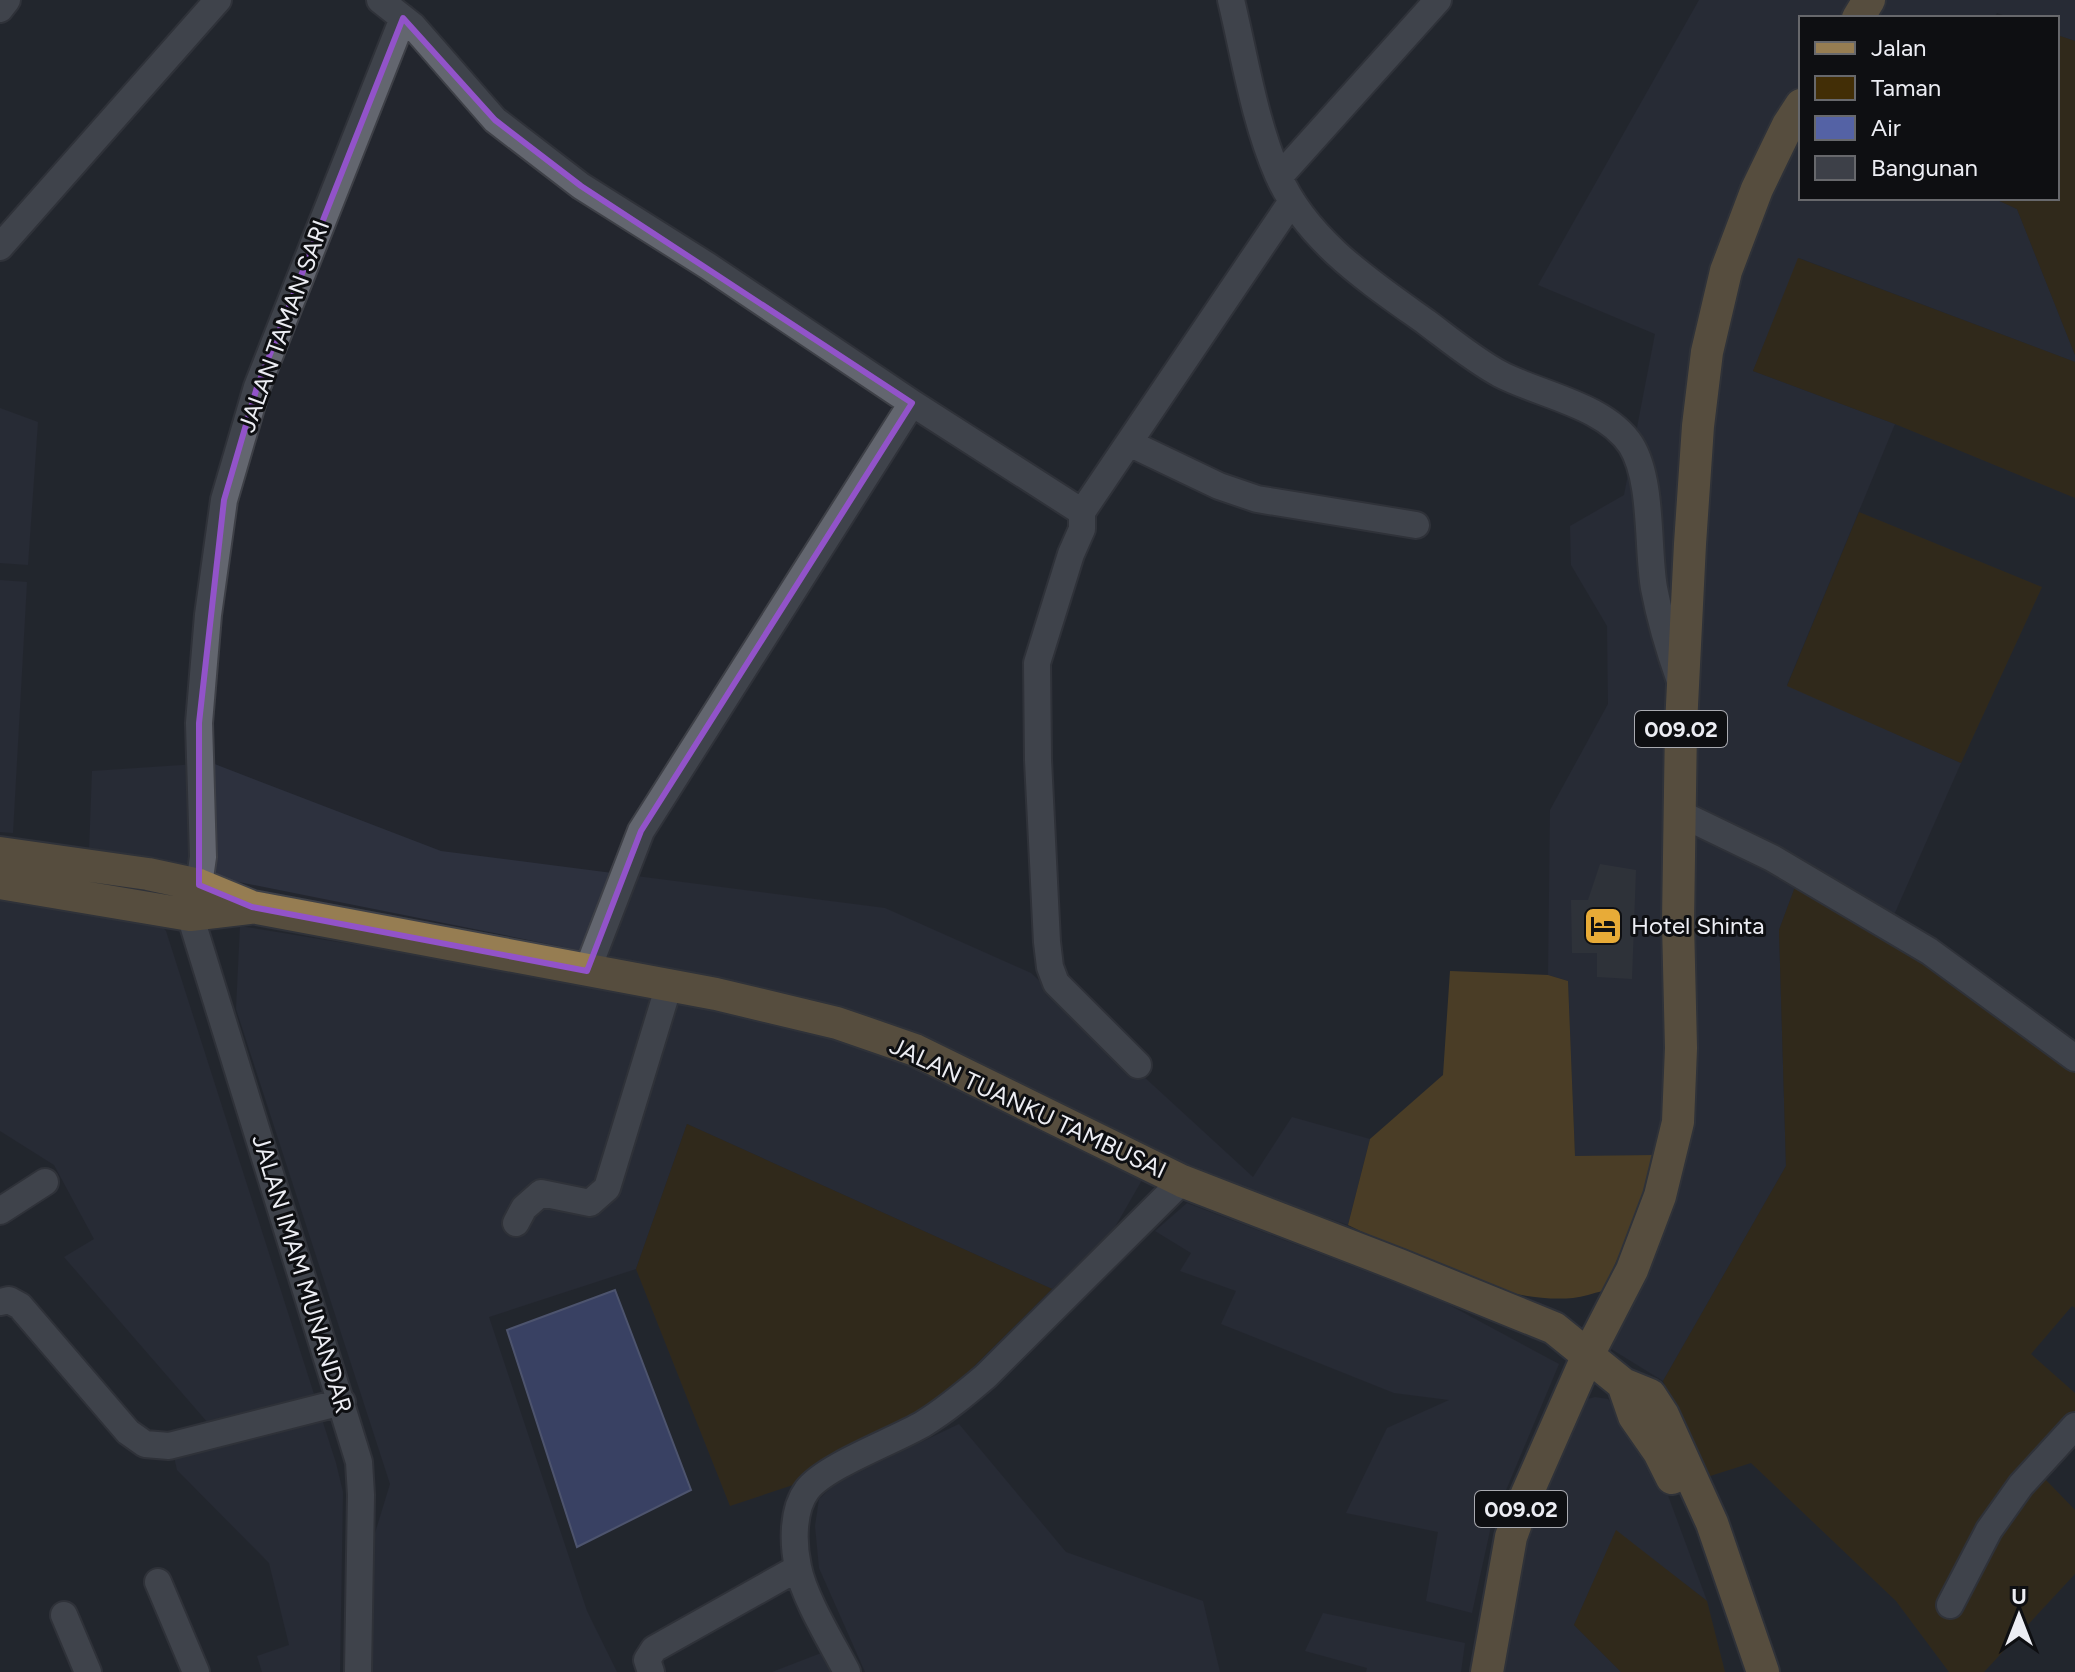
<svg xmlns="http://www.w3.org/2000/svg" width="2075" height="1672" font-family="Figtree,sans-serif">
  <rect width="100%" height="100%" fill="#23262e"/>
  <path fill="#2d313e" d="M 1699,0 L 1853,0 L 1841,18 L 1801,18 L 1801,83 L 1785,109 L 1705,299 L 1667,1120 L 1655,1155 L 1575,1157 L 1568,981 L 1548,975 L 1550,810 L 1608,704 L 1607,626 L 1571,565 L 1570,526 L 1624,495 L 1655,334 L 1538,285 Z
    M 1881,0 L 2075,0 L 2075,41 L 2057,35 L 2057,18 L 2011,18 L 1997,13 L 1994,18 L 1869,18 Z
    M 1801,129 L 1801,198 L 1993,198 L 2017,209 L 2075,355 L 2075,362 L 1799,258 L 1753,371 L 1895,424 L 1787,685 L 1961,763 L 1886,933 L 1795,887 L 1779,930 L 1786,1166 L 1663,1381 L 1608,1347 L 1691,1124 L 1686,826 L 1713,402 L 1739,275 Z
    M 0,408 L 38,422 L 28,565 L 0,563 Z
    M 0,580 L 27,582 L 13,833 L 0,832 Z
    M 212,763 L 441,851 L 885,908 L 1031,973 L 1253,1177 L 1292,1117 L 1370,1139 L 1348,1225 L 1189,1170 L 913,1036 L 807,999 L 673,969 L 89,852 L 92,771 Z
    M 0,895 L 158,921 L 166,931 L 336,1463 L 343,1492 L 340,1672 L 262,1672 L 257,1656 L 289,1645 L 269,1563 L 177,1470 L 170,1439 L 215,1431 L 64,1257 L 94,1239 L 54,1165 L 0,1131 Z
    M 240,926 L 717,1004 L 904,1058 L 1142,1180 L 1111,1234 L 1052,1289 L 687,1124 L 636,1269 L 489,1317 L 587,1611 L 617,1672 L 369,1672 L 375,1533 L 390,1484 L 236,1009 Z
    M 1187,1203 L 1440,1300 L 1559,1364 L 1491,1526 L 1472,1613 L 1426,1601 L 1438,1532 L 1346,1513 L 1387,1428 L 1449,1400 L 1394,1393 L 1221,1324 L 1236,1291 L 1180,1271 L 1191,1253 L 1155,1231 Z
    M 1595,1397 L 1608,1399 L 1635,1430 L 1663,1482 L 1707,1601 L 1616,1531 L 1574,1625 L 1621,1672 L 1505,1672 L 1509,1635 L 1532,1516 L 1584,1400 Z
    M 959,1424 L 1066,1552 L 1203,1601 L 1220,1672 L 865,1672 L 819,1568 L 815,1526 L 819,1499 L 837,1482 Z
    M 1323,1613 L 1465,1643 L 1461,1672 L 1366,1672 L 1367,1668 L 1305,1651 Z
    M 829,1650 L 839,1672 L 772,1672 Z"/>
  <path fill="#422e06" d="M 2057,35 L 2075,41 L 2075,355 L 2017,209 L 1993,198 L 2057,198 Z
    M 1798,258 L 2075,362 L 2075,498 L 1895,424 L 1753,371 Z
    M 1859,512 L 2042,587 L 1961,763 L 1787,686 Z
    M 1795,887 L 1886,933 L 2075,1066 L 2075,1308 L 2072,1306 L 2031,1354 L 2075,1393 L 2075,1444 L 2045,1479 L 2075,1510 L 2075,1574 L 1984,1672 L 1949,1672 L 1896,1601 L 1751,1463 L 1707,1477 L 1663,1381 L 1786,1166 L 1779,930 Z
    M 687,1124 L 1052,1289 L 948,1392 L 876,1438 L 796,1484 L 730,1506 L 636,1269 Z
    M 1616,1530 L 1707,1601 L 1725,1672 L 1621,1672 L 1574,1625 Z"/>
  <path fill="#7a5a1d" d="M 1450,971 L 1548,975 L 1568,981 L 1575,1156 L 1655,1155 L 1633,1224 L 1603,1291 C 1593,1293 1583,1297 1573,1298 C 1495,1304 1416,1257 1348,1225 L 1370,1139 L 1443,1075 Z"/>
  <path fill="#5462a5" stroke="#828cbc" stroke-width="2" d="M 615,1290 L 691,1490 L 577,1547 L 507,1330 Z"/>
  <path fill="#3d4048" d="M 1600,864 L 1636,870 L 1632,979 L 1597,977 L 1597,953 L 1572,953 L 1571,900 L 1588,900 Z"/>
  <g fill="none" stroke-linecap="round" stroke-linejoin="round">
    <defs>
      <path id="minor" d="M 380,0 L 413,26 L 495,120 L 581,186 L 708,266 L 912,403 L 1082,512 L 1082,529 L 1071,554 L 1037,663 L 1038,760 L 1047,942 L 1050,967 L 1056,983 L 1138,1065
        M 1231,0 C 1245,58 1254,120 1278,175 C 1307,241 1370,282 1426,322 C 1450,340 1474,360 1500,374 C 1540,395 1605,405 1631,445 C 1653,480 1647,548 1654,588 C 1660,620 1669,650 1680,681
        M 0,9 L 7,0
        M 1279,177 L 1438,0
        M 0,247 L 218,0
        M 1129,443 L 1219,486 L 1257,499 L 1416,525
        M 1082,512 L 1292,201
        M 1679,813 L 1772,858 L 1929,951 L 2075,1058
        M 587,971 L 641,831 L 912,403
        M 0,1211 L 45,1182
        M 516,1223 L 524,1208 L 541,1193 L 590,1203 L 607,1188 L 669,985
        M 0,1302 L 9,1300 L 20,1306 L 128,1432 L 145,1444 L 169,1446 L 342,1402
        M 158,1582 L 196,1672
        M 1950,1605 L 1989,1530 L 2021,1485 L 2075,1426
        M 64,1615 L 88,1672
        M 358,1672 L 361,1495 L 359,1462 L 190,915 L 199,885 L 203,857 L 199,723 L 208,615 L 224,500 L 257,387 L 403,18
        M 651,1672 L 647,1660 L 654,1649 L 798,1568
        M 847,1672 C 832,1643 804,1598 798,1567 C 793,1544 792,1510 807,1490 C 825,1466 894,1441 923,1424 C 946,1410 966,1393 986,1376 L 1182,1181"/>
      <path id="major" d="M 1858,18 L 1869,0
        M 0,853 L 148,874 L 199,885 L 252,907 L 716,994 L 837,1023 L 915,1050 L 1182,1181 L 1399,1265 L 1554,1328 L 1623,1384 L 1650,1395 L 1663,1415 L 1712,1523 L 1763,1672
        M 0,883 L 190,915 L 249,908
        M 1623,1384 L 1634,1416 L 1659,1452 L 1672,1478
        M 1487,1672 L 1511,1537 L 1526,1496 L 1588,1355 L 1632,1270 L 1660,1196 L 1678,1122 L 1681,1048 L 1678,923 L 1681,725 L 1690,544 L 1698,426 L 1707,352 L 1726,271 L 1757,189 L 1788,125 L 1801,105"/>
    </defs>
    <use href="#minor" stroke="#3e4047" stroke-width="30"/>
    <use href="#major" stroke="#3e4047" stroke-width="36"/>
    <use href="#minor" stroke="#63666f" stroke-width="26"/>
    <use href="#major" stroke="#967d52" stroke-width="32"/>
  </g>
  <path d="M0 0H2075V1672H0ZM 403,18 L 495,120 L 581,186 L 912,403 L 641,831 L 587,971 L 252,907 L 199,885 L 199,723 L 224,500 L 257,387 Z" fill="#23262e" fill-opacity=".55" fill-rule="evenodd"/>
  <path fill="none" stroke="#9253c9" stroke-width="6" stroke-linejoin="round" d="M 403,18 L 495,120 L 581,186 L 912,403 L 641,831 L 587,971 L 252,907 L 199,885 L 199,723 L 224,500 L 257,387 Z"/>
  <defs>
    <symbol id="hotel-square" viewBox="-11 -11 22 22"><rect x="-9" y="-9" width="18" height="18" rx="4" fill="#e8ab37" stroke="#0e0f12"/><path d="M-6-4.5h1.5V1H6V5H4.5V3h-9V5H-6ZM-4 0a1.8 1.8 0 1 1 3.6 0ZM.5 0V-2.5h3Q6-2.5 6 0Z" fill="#111"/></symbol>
  </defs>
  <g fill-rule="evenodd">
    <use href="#hotel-square" x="1581" y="904" width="44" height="44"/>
  </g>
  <g text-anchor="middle" stroke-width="6" stroke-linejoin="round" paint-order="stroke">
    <g fill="#0e0f12" stroke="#a9aab0" stroke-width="2">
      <rect x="1635" y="711" width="92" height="36" rx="6"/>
      <rect x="1475" y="1491" width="92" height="36" rx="6"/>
    </g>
    <g font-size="22" font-weight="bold" fill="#ecedf3">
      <text x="1681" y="737">009.02</text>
      <text x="1521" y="1517">009.02</text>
    </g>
    <g font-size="24" fill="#ecedf3" stroke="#0e0f12">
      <text transform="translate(284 326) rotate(-70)" y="8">JALAN TAMAN SARI</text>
      <text transform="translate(1028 1108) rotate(25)" y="8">JALAN TUANKU TAMBUSAI</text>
      <text transform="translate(302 1274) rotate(73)" y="8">JALAN IMAM MUNANDAR</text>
    </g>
    <g font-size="24" fill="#ecedf3" stroke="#0e0f12" text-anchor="start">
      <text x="1631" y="934">Hotel Shinta</text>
    </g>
  </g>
  <rect x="1799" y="16" width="260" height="184" fill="#0e0f12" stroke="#67686c" stroke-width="2"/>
  <rect x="1815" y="42" width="40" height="12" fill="#967d52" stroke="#67686c" stroke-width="2"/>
  <text x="1871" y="56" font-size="24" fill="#ecedf3">Jalan</text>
  <rect x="1815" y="76" width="40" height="24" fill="#422e06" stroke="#67686c" stroke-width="2"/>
  <text x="1871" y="96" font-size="24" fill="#ecedf3">Taman</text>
  <rect x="1815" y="116" width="40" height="24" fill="#5462a5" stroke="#67686c" stroke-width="2"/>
  <text x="1871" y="136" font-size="24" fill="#ecedf3">Air</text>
  <rect x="1815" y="156" width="40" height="24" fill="#3d4048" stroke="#67686c" stroke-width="2"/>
  <text x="1871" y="176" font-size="24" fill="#ecedf3">Bangunan</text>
  <g transform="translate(2019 1616)" stroke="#0e0f12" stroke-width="6" paint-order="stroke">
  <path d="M0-6L14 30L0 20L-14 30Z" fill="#ecedf3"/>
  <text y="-12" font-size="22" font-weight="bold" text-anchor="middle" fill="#ecedf3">U</text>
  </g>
</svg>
